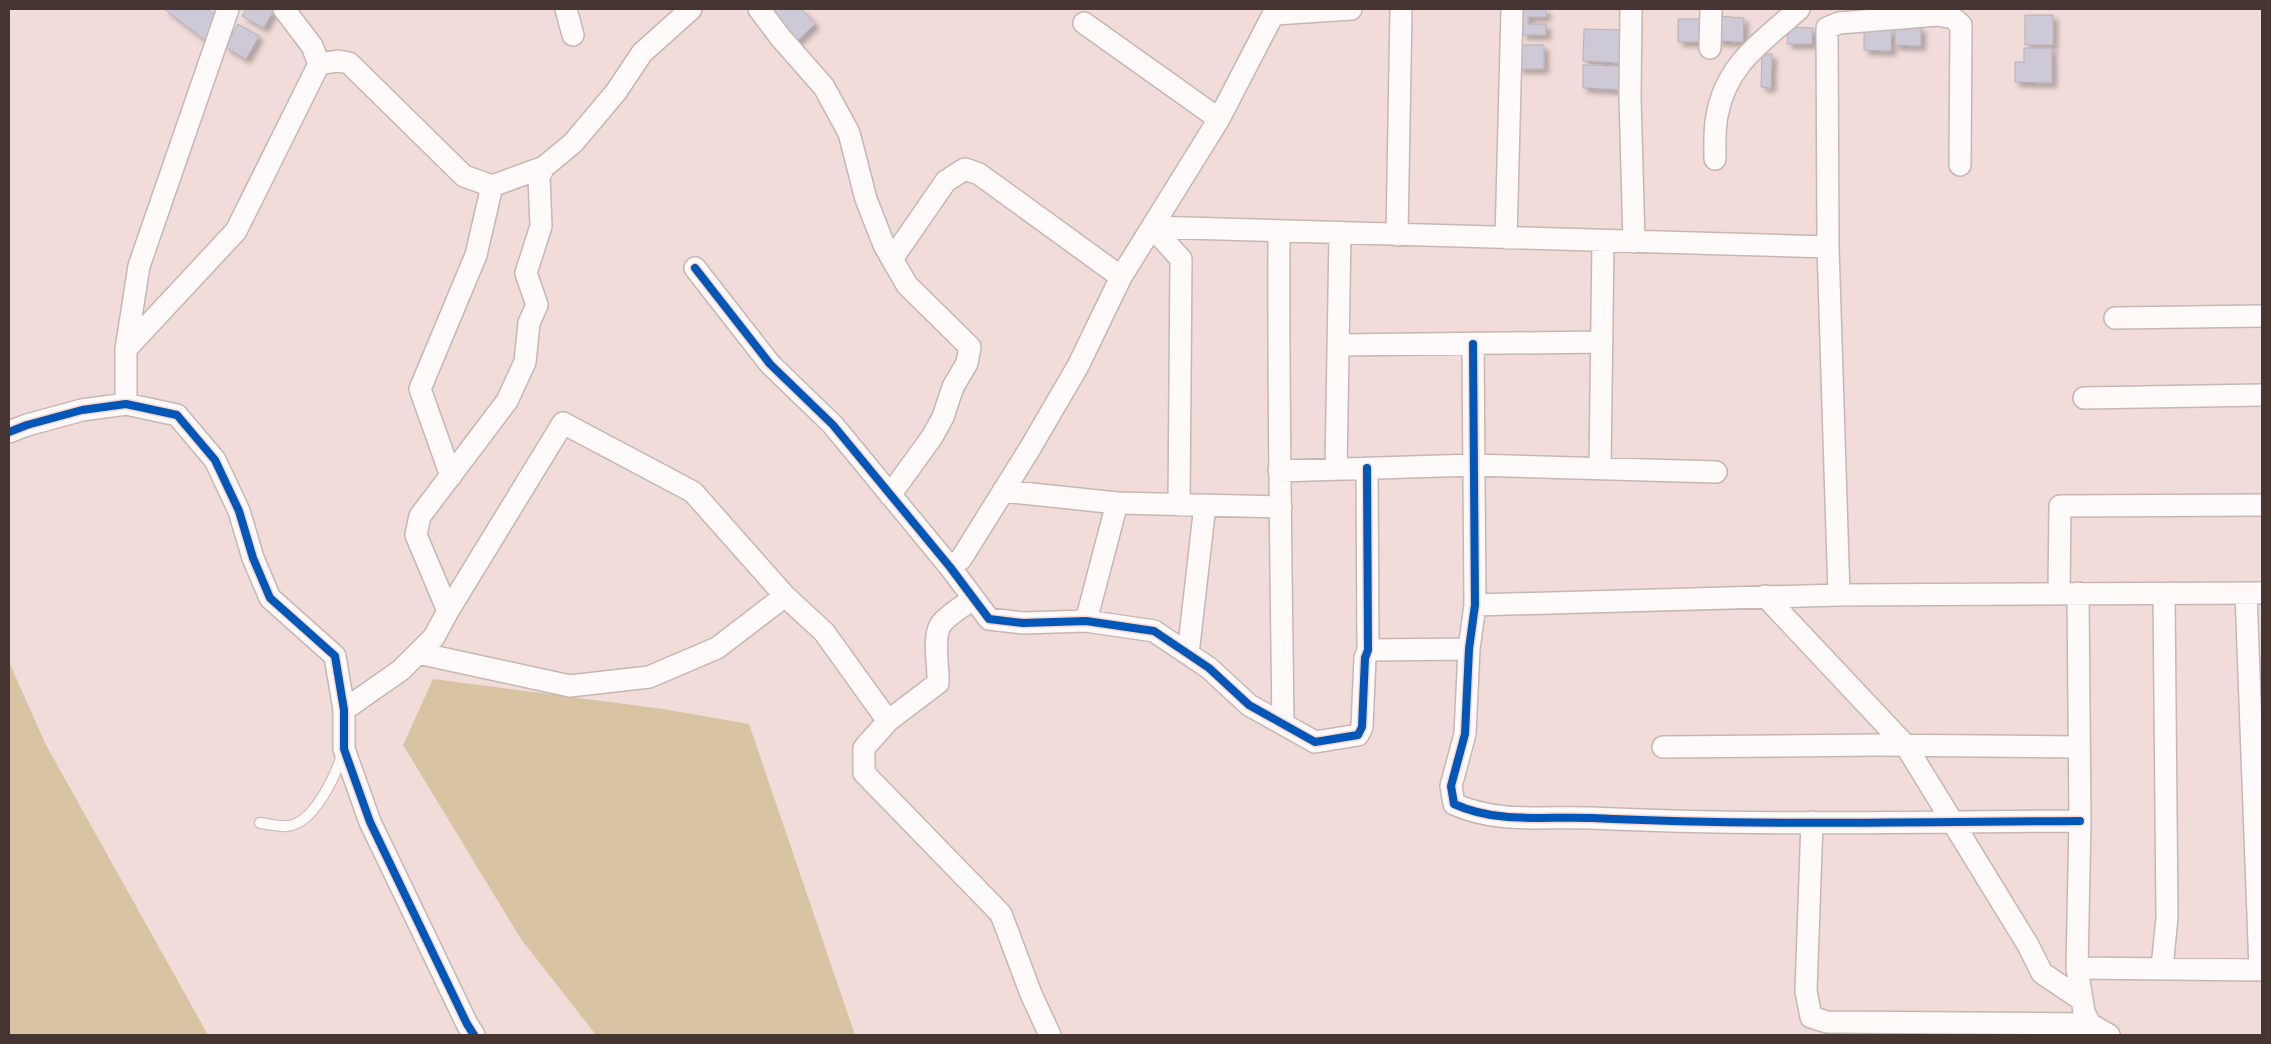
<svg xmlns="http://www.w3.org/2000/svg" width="2271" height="1044" font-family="Arial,sans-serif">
  <defs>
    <filter id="shadow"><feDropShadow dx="4.5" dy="4.5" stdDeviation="2.5" flood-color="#0004"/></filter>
  </defs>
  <rect width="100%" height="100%" fill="#f1dcd9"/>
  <path fill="#d8c3a2" d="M 9,662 L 46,745 L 208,1035 L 9,1035 Z
    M 433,679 L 663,709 L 749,724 L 855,1035 L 596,1035 L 521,939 L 403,745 Z"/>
  <path fill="#cdc9d6" stroke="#b7b0b5" filter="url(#shadow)" d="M 164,9 L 207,9 L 220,19 L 205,40 Z
    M 246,9 L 274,9 L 264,28 L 242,16 Z
    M 767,9 L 801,9 L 815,24 L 795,43 Z
    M 1522,9 L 1546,9 L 1546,17 L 1528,17 L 1528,24 L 1546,24 L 1546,35 L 1522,35 Z
    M 2025,15 L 2053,15 L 2053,45 L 2025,45 Z
    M 1718,16 L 1744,18 L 1743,42 L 1717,41 Z
    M 1678,19 L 1706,19 L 1706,42 L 1678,42 Z
    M 238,24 L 259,36 L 246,59 L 225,47 Z
    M 1895,26 L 1921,27 L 1921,46 L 1895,45 Z
    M 1788,27 L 1813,28 L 1812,44 L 1787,44 Z
    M 1864,27 L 1892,28 L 1891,51 L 1864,50 Z
    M 1584,29 L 1623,30 L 1621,63 L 1583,61 Z
    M 1518,45 L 1544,45 L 1544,69 L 1518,69 Z
    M 2024,48 L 2052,48 L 2052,83 L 2015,82 L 2015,62 L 2024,62 Z
    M 1762,54 L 1772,54 L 1771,88 L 1761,87 Z
    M 1583,65 L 1623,66 L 1622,90 L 1583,88 Z"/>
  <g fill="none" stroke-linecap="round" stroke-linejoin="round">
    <defs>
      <path id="service" d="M 260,823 C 269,824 279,827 287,826 C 314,824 335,776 342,755"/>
      <path id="minor" d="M 566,9 L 573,35
        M 759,9 L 780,37 L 824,87 L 849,133 L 866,199 L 884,245 L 907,285 L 970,347 L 967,363 L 953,387 L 943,417 L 932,437 L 890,495
        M 1631,9 L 1630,97 L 1634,242
        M 1275,14 L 1351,9
        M 1084,23 L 1219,119
        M 1710,48 L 1711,9
        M 319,64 L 338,61 L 349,63 L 464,176 L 492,186
        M 1715,159 C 1715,145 1714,130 1717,116 C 1726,64 1762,42 1799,9
        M 1152,227 L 1828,247
        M 1152,227 L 1181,259 L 1179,505
        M 1279,232 C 1278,396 1281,560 1283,724
        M 1397,235 L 1401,9
        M 1506,238 L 1512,9
        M 892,259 L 946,181 L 965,169 L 979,174 L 1121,277
        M 695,268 L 770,364 L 833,425 L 950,567 L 989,619 L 1023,623 L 1086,621 L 1154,631 L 1209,668 L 1249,705 L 1315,742 L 1358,735 L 1362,727 L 1365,658 L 1368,650 L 1367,468
        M 2115,318 L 2262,316
        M 1473,344 L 1475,605 L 1469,649 L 1465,734 L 1451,786 L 1454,804 C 1498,824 1545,816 1592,818 C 1754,826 1917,822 2080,821
        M 1338,345 L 1602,342
        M 126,349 L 236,231 L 319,64 L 312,46 L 284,9
        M 2084,398 L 2262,395
        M 126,404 L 126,349 L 139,266 L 228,9
        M 9,432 L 27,425 L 82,410 L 126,404 L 177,415 L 215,460 L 239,511 L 253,558 L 270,598 L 335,656 L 344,710 L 344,749 L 370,822 L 467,1024 L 474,1035
        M 1336,469 L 1340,234
        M 1600,469 L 1603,241
        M 1279,471 L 1474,465 L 1716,472
        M 451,476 L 420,389 L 476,255 L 492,186 L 544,167
        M 1003,491 L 1117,503 L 1281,507
        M 950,567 L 961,559 L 1029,450 L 1078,366 L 1121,277 L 1219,119 L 1276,9
        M 2059,593 L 2060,506 L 2262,505
        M 2078,593 L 2080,821 L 2077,968 L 2084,1012 L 2090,1024 L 2109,1035
        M 2246,593 L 2260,970
        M 1839,595 L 1828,247 L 1827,28 L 1839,23 L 1938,15 L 1953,18 L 1961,25 L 1960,165
        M 1765,596 L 1906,746 L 2028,945 L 2042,973 L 2082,1000
        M 973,599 C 963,606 949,614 941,624 C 932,637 939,667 938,683 L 888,721 L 864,748 L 864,773 L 1001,914 L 1031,994 L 1050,1035
        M 1475,605 L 1839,595 L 2262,593
        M 448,611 L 563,423 L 693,492 L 785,596 L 824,632 L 888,721
        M 1086,621 L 1117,503
        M 1368,650 L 1469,649
        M 418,653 L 570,686 L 649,677 L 717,648 L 785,596
        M 1188,654 L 1205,505
        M 344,710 L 401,670 L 434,637 L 448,611 L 416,535 L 420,516 L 507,401 L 525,362 L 529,323 L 537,305 L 526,273 L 541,226 L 539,177 L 544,167 L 573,143 L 616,92 L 642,53 L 691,9
        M 1663,747 L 1877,745 L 2079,747
        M 1812,822 L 1806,991 L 1811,1017 L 1827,1022 L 2090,1024
        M 2077,968 L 2262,970
        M 2162,968 L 2167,917 L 2164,594"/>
    </defs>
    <use href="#service" stroke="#c7b6b3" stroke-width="12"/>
    <use href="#minor" stroke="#c7b6b3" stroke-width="24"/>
    <use href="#service" stroke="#fdfaf9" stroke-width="10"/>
    <use href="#minor" stroke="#fdfaf9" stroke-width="21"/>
    <defs>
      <path id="cycleway" d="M 695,268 L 770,364 L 833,425 L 950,567 L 989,619 L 1023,623 L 1086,621 L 1154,631 L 1209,668 L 1249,705 L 1315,742 L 1358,735 L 1362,727 L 1365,658 L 1368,650 L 1367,468
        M 1473,344 L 1475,605 L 1469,649 L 1465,734 L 1451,786 L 1454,804 C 1498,824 1545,816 1592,818 C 1754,826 1917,822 2080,821
        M 9,432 L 27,425 L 82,410 L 126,404 L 177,415 L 215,460 L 239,511 L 253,558 L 270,598 L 335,656 L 344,710 L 344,749 L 370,822 L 467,1024 L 474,1035"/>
    </defs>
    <use href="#cycleway" stroke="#fbd5cf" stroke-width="11"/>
    <use href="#cycleway" stroke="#0057b8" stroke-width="8"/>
  </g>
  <rect width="2271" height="1044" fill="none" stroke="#473532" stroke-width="20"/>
</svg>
